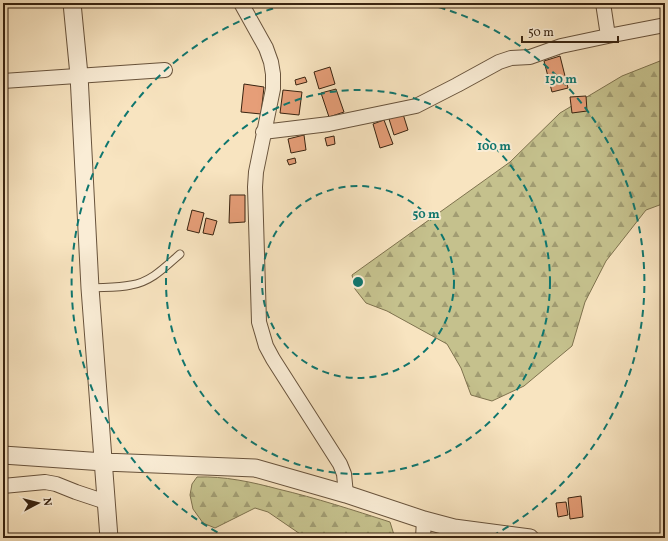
<svg xmlns="http://www.w3.org/2000/svg" width="668" height="541" font-family="Vollkorn,serif">
  <defs>
    <pattern id="forest-firs" width="22" height="20" patternUnits="userSpaceOnUse"><rect width="22" height="20" fill="#c5c18d"/><path d="M5 1l3.5 6h-7zM16 11l3.5 6h-7z" fill="#a19c72"/></pattern>
  </defs>
  <rect width="100%" height="100%" fill="#f8e4c0"/>
  <filter id="stains"><feTurbulence type="fractalNoise" baseFrequency=".005" numOctaves="4"/><feColorMatrix values="0 0 0 0 .2 0 0 0 0 .09 0 0 0 0 .02 0 0 0 .5 -.17"/></filter>
  <radialGradient id="worn" r=".72"><stop offset=".6" stop-color="#630" stop-opacity="0"/><stop offset="1" stop-color="#630" stop-opacity=".3"/></radialGradient>
  <path fill="url(#forest-firs)" stroke="#7e724e" d="M 665,59 L 665,203 L 646,210 L 606,261 L 585,302 L 572,346 L 524,386 L 492,401 L 471,395 L 461,368 L 447,344 L 387,311 L 366,303 L 355,289 L 352,275 L 510,162 L 560,113 L 622,76 Z
    M 197,477 C 224,476 252,482 278,489 C 316,498 353,510 390,522 L 395,538 L 306,538 L 268,512 L 255,508 L 215,528 L 203,523 L 193,509 L 190,495 L 192,484 Z"/>
  <path fill="#e69e78" stroke="#382310" d="M 560,56 L 568,88 L 552,92 L 544,61 Z
    M 330,67 L 335,84 L 319,89 L 314,72 Z
    M 305,77 L 307,82 L 296,85 L 295,80 Z
    M 244,84 L 264,87 L 261,114 L 241,112 Z
    M 336,89 L 344,112 L 329,117 L 321,93 Z
    M 283,90 L 302,92 L 299,115 L 280,113 Z
    M 586,96 L 587,111 L 572,113 L 570,97 Z
    M 403,114 L 408,130 L 394,135 L 389,119 Z
    M 384,120 L 393,144 L 380,148 L 373,124 Z
    M 304,135 L 306,150 L 291,153 L 288,139 Z
    M 334,136 L 335,144 L 327,146 L 325,138 Z
    M 295,158 L 296,163 L 289,165 L 287,160 Z
    M 230,195 L 245,195 L 245,222 L 229,223 Z
    M 192,210 L 204,213 L 199,233 L 187,230 Z
    M 206,218 L 217,221 L 213,235 L 203,233 Z
    M 581,496 L 583,517 L 570,519 L 568,498 Z
    M 566,502 L 568,515 L 558,517 L 556,503 Z"/>
  <g fill="none" stroke-linecap="round" stroke-linejoin="round">
    <defs>
      <path id="service" d="M 90,288 C 103,287 118,288 131,285 C 151,282 165,267 180,254"/>
      <path id="minor" d="M 241,3 L 266,48 L 271,62 L 273,74 L 273,89 L 256,172 L 255,187 L 259,322 L 266,346 L 273,359 L 340,464 L 344,474 L 346,494
        M 608,36 L 665,25
        M 3,81 L 165,70
        M 263,132 L 329,124 L 416,106 L 457,85 L 499,62 L 511,58 L 530,57 L 561,46 L 608,36 L 603,3
        M 3,486 L 45,482 L 56,484 L 76,492 L 106,502
        M 423,538 L 424,520"/>
      <path id="tertiary" d="M 72,3 L 79,75 L 90,288 L 109,538
        M 3,455 L 104,462 L 255,468 L 346,494 L 424,520 L 454,528 L 530,538"/>
    </defs>
    <use href="#service" stroke="#68533c" stroke-width="9"/>
    <use href="#minor" stroke="#68533c" stroke-width="16"/>
    <use href="#tertiary" stroke="#68533c" stroke-width="19"/>
    <use href="#service" stroke="#faedd6" stroke-width="7"/>
    <use href="#minor" stroke="#faedd6" stroke-width="14"/>
    <use href="#tertiary" stroke="#faedd6" stroke-width="17"/>
  </g>
  <g fill="none" stroke="#0f766e" stroke-width="2" stroke-dasharray="7 5">
    <circle cx="358" cy="282" r="96"/>
    <circle cx="358" cy="282" r="192"/>
    <path d="M228 538A287 287 0 0 1 289 4M427 4A287 287 0 0 1 488 538"/>
  </g>
  <circle cx="358" cy="282" r="6" fill="#0f766e" stroke="#faedd6" stroke-width="2"/>
  <g font-size="12" text-anchor="middle" font-weight="bold" fill="#0f766e" stroke="#faedd6" stroke-width="4" stroke-linejoin="round" paint-order="stroke">
    <text x="561" y="83">150 m</text>
    <text x="494" y="150">100 m</text>
    <text x="426" y="218">50 m</text>
  </g>
  <rect width="668" height="541" fill="none" stroke="#f8e4c0" stroke-width="16"/>
  <rect x="4" y="4" width="660" height="533" fill="none" stroke="#382310" stroke-width="2"/>
  <rect x="8" y="8" width="652" height="525" fill="none" stroke="#382310"/>
  <g transform="translate(38 503) rotate(83)" stroke="#faedd6" stroke-width="3" paint-order="stroke">
  <path d="M0-3L7 15L0 10L-7 15Z" fill="#382310"/>
  <text y="-6" font-size="11" font-weight="bold" text-anchor="middle" fill="#382310">N</text>
  </g>
  <path d="M522 36v6h96v-6" fill="none" stroke="#382310" stroke-width="2"/>
  <text x="528" y="36" font-size="12" fill="#382310" stroke="#faedd6" stroke-width="3" paint-order="stroke">50 m</text>
  <rect width="100%" height="100%" filter="url(#stains)"/>
  <rect width="100%" height="100%" fill="url(#worn)"/>
</svg>
